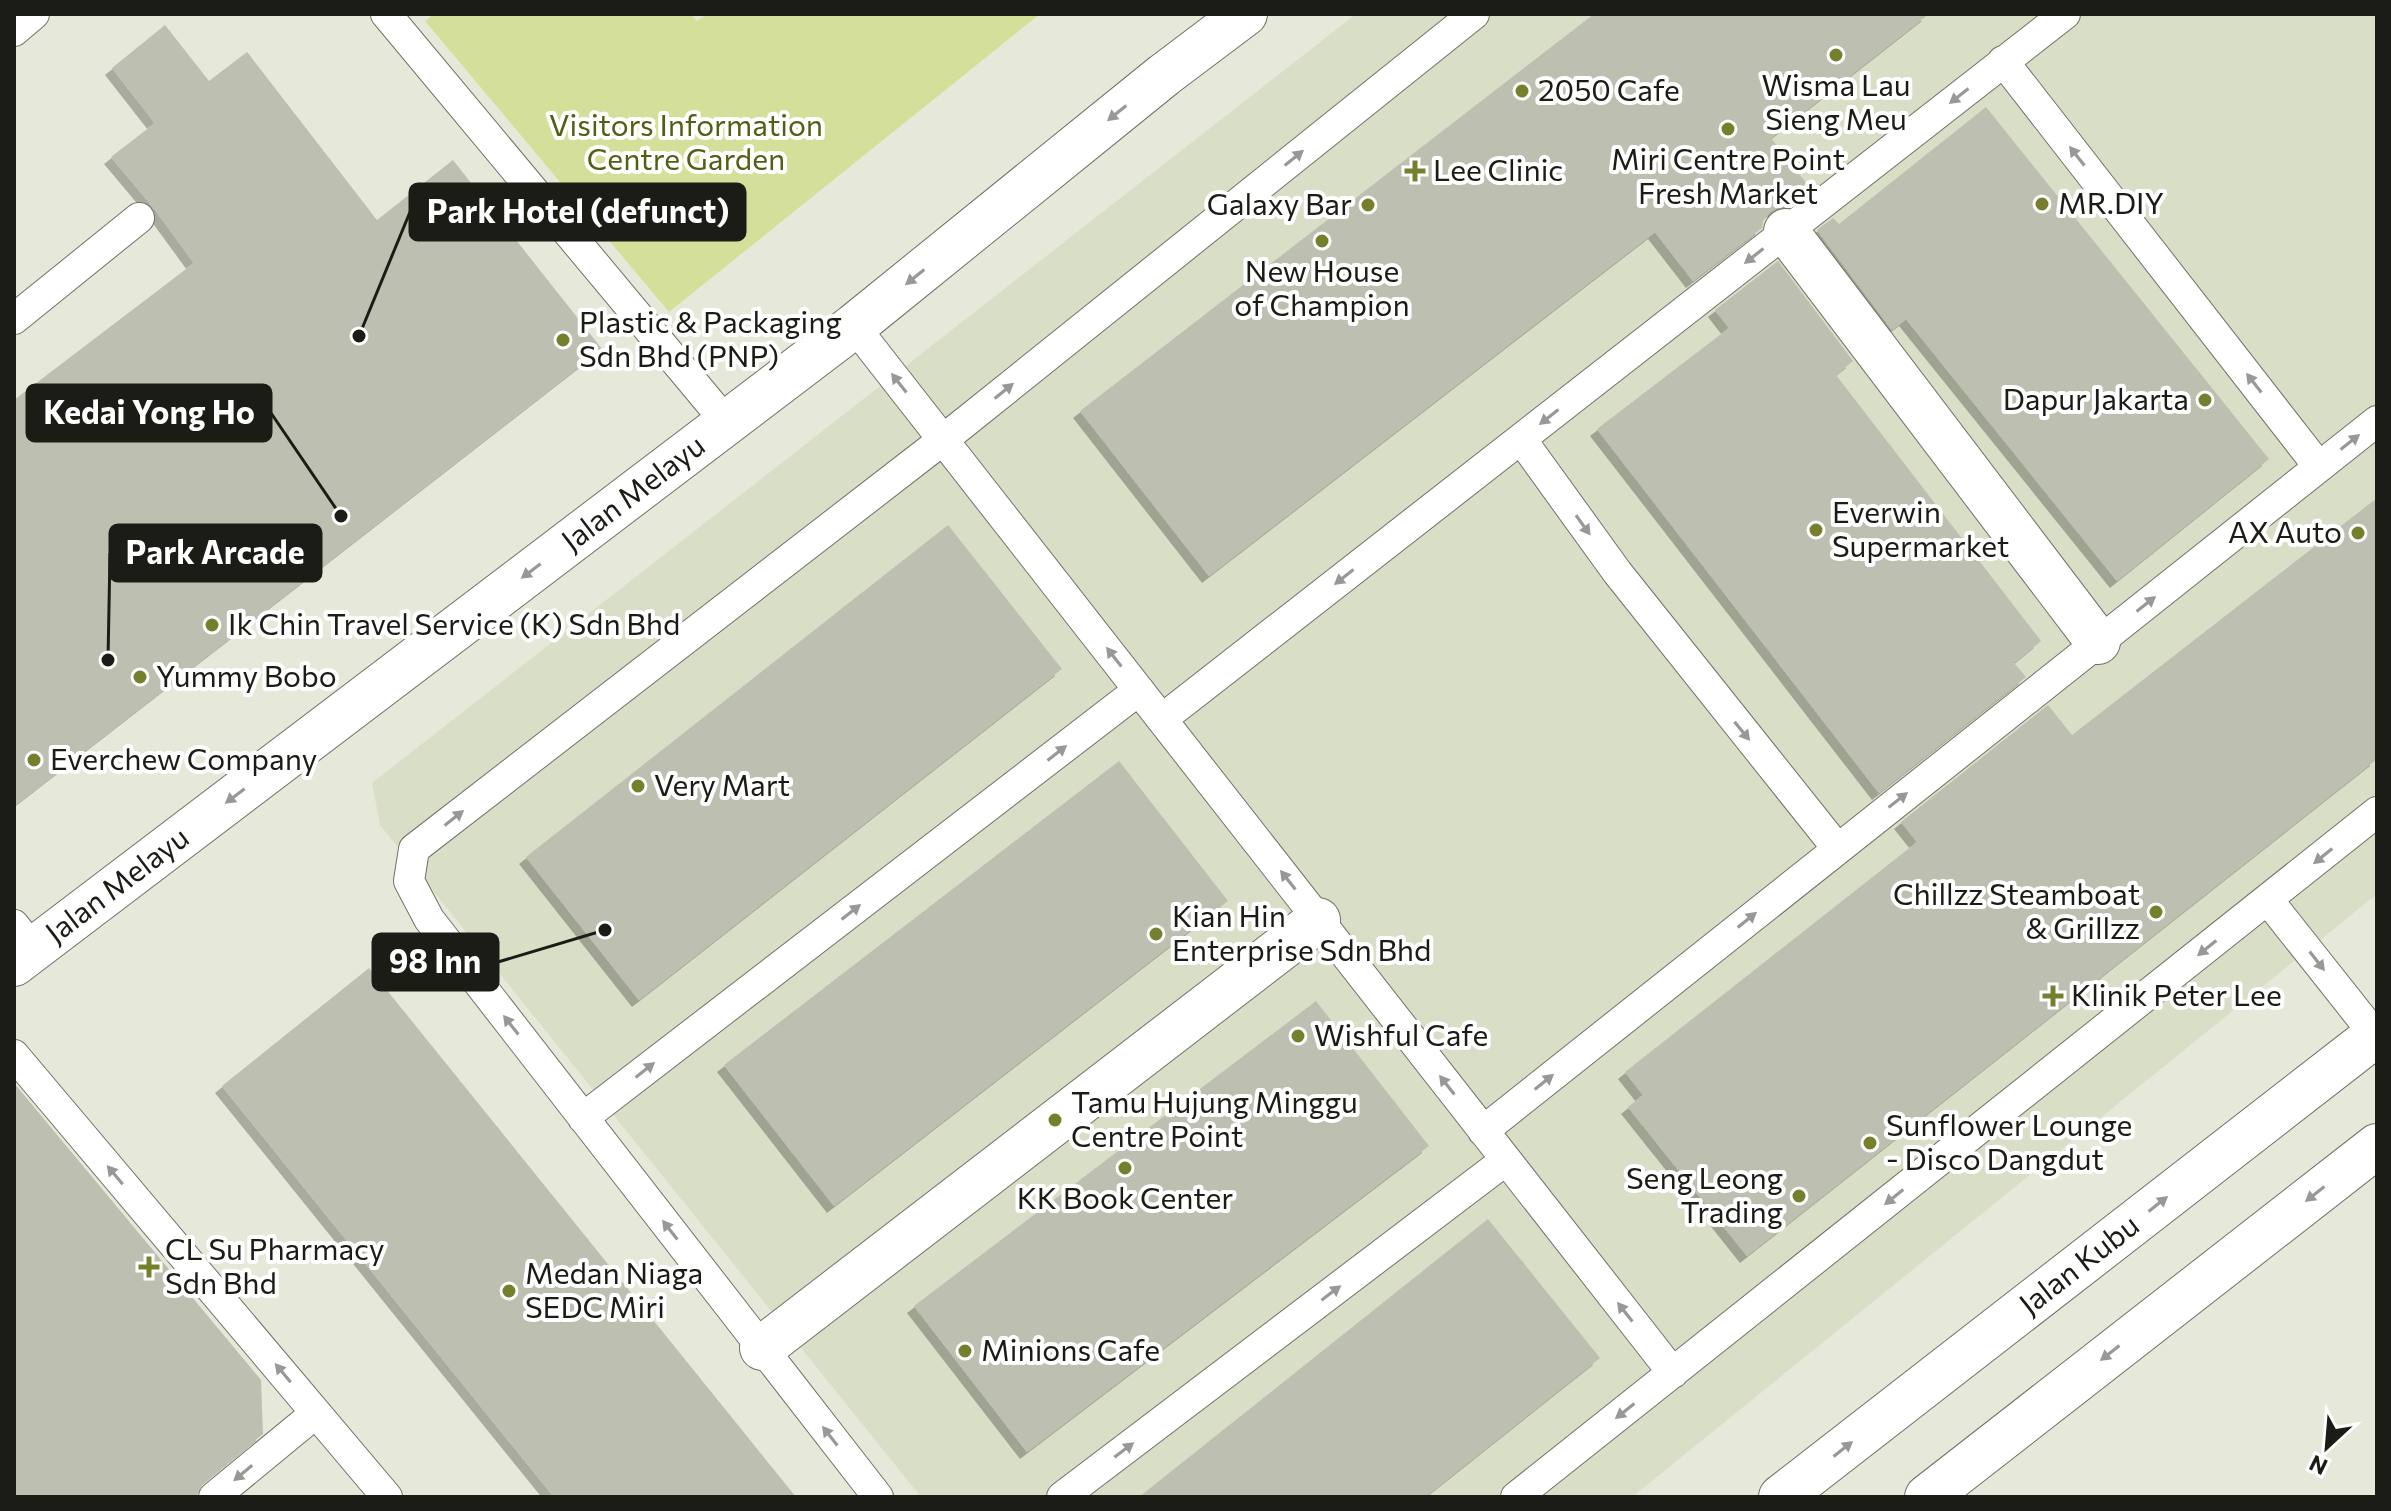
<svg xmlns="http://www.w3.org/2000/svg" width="2391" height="1511" font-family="Commissioner,sans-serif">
  <defs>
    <filter id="shadow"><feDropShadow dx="-7" dy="7" stdDeviation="0" flood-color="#0004"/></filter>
  </defs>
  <rect width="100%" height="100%" fill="#e6e9d9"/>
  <path fill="#d9dec7" d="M 1356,14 L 2377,14 L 2377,894 L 1632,1497 L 921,1497 L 380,825 L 372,783 Z"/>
  <path fill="#d4e09a" d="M 434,14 L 691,14 L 697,21 L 707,14 L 1040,14 L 669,312 L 425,21 Z"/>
  <path fill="#bdc0b1" filter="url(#shadow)" d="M 1594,14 L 1929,14 L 1771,138 L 1811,189 L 1789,207 L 1782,206 L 1770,212 L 1763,221 L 1762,228 L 1693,281 L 1655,232 L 1209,576 L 1080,411 Z
    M 165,25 L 209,81 L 247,52 L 377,220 L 453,160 L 602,349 L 14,806 L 14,400 L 194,263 L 153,207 L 111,157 L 155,123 L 112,68 Z
    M 1986,107 L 2269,459 L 2117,581 L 1906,319 L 1892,330 L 1817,230 L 1833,218 L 1839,224 Z
    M 1778,261 L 1853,361 L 1836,375 L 2041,641 L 2014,663 L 2026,677 L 1879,793 L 1597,429 L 1729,328 L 1715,310 Z
    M 2377,498 L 2377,759 L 1747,1256 L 1628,1107 L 1643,1095 L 1625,1072 L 1917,842 L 1901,822 L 2048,705 L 2072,735 Z
    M 948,525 L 1062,669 L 639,1000 L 526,857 Z
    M 1119,761 L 1228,901 L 834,1206 L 724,1065 Z
    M 369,968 L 796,1497 L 554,1497 L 222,1086 Z
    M 1316,1001 L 1429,1146 L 1027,1452 L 914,1306 Z
    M 14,1083 L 261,1380 L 263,1434 L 203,1483 L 196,1497 L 14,1497 Z
    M 1488,1219 L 1600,1358 L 1425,1497 L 1139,1497 Z"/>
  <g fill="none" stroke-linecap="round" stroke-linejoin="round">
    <defs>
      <path id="service" d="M 386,14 L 727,423
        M 14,31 L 34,14
        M 2003,61 L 2319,467
        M 14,319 L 139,218
        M 854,326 L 1673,1373
        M 1521,439 L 1617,572 L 1837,848
        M 1162,719 L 2065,14
        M 2268,900 L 2375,1035
        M 14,925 L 33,949
        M 14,1055 L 387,1497
        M 583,1118 L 1139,690
        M 1483,1131 L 2377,421
        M 214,1497 L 316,1413
        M 878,1497 L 429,919 L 409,881 L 414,849 L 944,439 L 1474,14
        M 1062,1497 L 1506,1160
        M 1516,1497 L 2377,812"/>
      <path id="pedestrian" d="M 1786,231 L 2098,642
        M 762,1348 L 1318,920"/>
      <g id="tertiary">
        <path id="s1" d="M 1781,1497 L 2377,1034"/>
        <path d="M 1927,1497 L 2377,1146"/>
      </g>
      <g id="secondary">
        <path id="s2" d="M 14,964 L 854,326 L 1164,75 L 1245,14"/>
      </g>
    </defs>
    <use href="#service" stroke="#707365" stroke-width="32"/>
    <use href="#pedestrian" stroke="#707365" stroke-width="46"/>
    <use href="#tertiary" stroke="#707365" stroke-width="46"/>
    <use href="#secondary" stroke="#707365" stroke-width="46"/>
    <use href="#service" stroke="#fff" stroke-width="30"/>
    <use href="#pedestrian" stroke="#fff" stroke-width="44"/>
    <use href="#tertiary" stroke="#fff" stroke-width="44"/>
    <use href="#secondary" stroke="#fff" stroke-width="44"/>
  </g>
  <defs><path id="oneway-solid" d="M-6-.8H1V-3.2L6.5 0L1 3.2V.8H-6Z" transform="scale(2)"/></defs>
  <g fill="#989996">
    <use href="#oneway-solid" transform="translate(1959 96) rotate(142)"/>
    <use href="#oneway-solid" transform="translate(1117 113) rotate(141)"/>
    <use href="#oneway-solid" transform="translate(2077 156) rotate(-128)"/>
    <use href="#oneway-solid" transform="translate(1294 158) rotate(-39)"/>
    <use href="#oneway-solid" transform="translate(1754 256) rotate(142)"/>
    <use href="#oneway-solid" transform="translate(915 277) rotate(141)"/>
    <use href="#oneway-solid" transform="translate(899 383) rotate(-128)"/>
    <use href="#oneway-solid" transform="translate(2254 383) rotate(-128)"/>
    <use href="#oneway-solid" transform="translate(1004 391) rotate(-39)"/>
    <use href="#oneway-solid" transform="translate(1549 417) rotate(142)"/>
    <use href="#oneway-solid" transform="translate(2350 442) rotate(-38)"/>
    <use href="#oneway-solid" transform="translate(1583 525) rotate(54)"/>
    <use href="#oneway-solid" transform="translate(531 571) rotate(143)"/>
    <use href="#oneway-solid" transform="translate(1344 577) rotate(142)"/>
    <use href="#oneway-solid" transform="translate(2146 604) rotate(-38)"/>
    <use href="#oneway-solid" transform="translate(1114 657) rotate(-128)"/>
    <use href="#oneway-solid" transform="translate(1742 731) rotate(51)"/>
    <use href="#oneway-solid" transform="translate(1057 753) rotate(-38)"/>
    <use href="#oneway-solid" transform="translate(235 796) rotate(143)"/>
    <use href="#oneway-solid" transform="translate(1898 800) rotate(-38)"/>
    <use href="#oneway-solid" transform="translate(454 818) rotate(-38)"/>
    <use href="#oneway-solid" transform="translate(2323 856) rotate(141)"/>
    <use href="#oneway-solid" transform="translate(1288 880) rotate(-128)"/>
    <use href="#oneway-solid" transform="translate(851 912) rotate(-38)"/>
    <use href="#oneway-solid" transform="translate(1747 920) rotate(-39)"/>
    <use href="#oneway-solid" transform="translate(2207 948) rotate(141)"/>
    <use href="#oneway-solid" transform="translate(2317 961) rotate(52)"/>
    <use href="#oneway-solid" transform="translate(511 1025) rotate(-128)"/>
    <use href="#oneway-solid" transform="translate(645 1070) rotate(-38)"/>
    <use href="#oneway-solid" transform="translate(1544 1082) rotate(-39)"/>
    <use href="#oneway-solid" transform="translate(1447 1085) rotate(-128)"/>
    <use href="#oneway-solid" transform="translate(115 1175) rotate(-130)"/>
    <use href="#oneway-solid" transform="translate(2315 1194) rotate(142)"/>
    <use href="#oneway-solid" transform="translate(1894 1197) rotate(141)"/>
    <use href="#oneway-solid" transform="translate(2158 1204) rotate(-38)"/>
    <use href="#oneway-solid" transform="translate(670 1230) rotate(-128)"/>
    <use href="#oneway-solid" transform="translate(1331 1293) rotate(-37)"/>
    <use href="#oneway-solid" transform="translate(1625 1312) rotate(-128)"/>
    <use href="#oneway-solid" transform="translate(2110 1353) rotate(142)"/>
    <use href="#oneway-solid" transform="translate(283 1373) rotate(-130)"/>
    <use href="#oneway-solid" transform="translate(1625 1411) rotate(142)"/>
    <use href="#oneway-solid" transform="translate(830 1436) rotate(-128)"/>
    <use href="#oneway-solid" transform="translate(1843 1449) rotate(-38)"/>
    <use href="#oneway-solid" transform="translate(1124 1450) rotate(-37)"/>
    <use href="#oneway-solid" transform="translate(243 1473) rotate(140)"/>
  </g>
  <g fill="#76802c" stroke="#fff" stroke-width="3">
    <circle cx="1836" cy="55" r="8"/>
    <circle cx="1522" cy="91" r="8"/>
    <circle cx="1728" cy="129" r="8"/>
    <path d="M1411 159h8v8h8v8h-8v8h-8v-8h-8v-8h8z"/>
    <circle cx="2042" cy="204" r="8"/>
    <circle cx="1368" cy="205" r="8"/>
    <circle cx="1322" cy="241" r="8"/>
    <circle cx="563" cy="340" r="8"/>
    <circle cx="2205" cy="400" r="8"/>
    <circle cx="1816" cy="530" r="8"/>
    <circle cx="2358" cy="533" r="8"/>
    <circle cx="212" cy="625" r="8"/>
    <circle cx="140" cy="677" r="8"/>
    <circle cx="34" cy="760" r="8"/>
    <circle cx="638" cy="786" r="8"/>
    <circle cx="2156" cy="912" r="8"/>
    <circle cx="1156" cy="934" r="8"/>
    <path d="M2049 984h8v8h8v8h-8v8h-8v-8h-8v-8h8z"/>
    <circle cx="1298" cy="1036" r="8"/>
    <circle cx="1055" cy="1120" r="8"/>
    <circle cx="1870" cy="1143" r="8"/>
    <circle cx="1125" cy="1168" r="8"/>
    <circle cx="1799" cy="1196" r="8"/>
    <path d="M145 1255h8v8h8v8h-8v8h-8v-8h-8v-8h8z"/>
    <circle cx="509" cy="1291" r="8"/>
    <circle cx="965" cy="1351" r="8"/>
  </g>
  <g text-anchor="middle" stroke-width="8" stroke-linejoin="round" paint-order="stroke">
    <g font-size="30" fill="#1b1c16" stroke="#fff" text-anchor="start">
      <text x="1836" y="96" text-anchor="middle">Wisma Lau<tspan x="1836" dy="34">Sieng Meu</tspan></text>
      <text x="1538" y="101">2050 Cafe</text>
      <text x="1728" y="170" text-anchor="middle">Miri Centre Point<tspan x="1728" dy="34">Fresh Market</tspan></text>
      <text x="1433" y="181">Lee Clinic</text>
      <text x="2058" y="214">MR.DIY</text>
      <text x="1352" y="215" text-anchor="end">Galaxy Bar</text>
      <text x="1322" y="282" text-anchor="middle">New House<tspan x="1322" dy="34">of Champion</tspan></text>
      <text x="579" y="333">Plastic &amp; Packaging<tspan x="579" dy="34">Sdn Bhd (PNP)</tspan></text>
      <text x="2189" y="410" text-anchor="end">Dapur Jakarta</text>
      <text x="1832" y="523">Everwin<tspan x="1832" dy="34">Supermarket</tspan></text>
      <text x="2342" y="543" text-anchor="end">AX Auto</text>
      <text x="228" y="635">Ik Chin Travel Service (K) Sdn Bhd</text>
      <text x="156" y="687">Yummy Bobo</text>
      <text x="50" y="770">Everchew Company</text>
      <text x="654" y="796">Very Mart</text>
      <text x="2140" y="905" text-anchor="end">Chillzz Steamboat<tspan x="2140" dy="34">&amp; Grillzz</tspan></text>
      <text x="1172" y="927">Kian Hin<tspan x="1172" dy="34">Enterprise Sdn Bhd</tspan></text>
      <text x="2071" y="1006">Klinik Peter Lee</text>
      <text x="1314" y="1046">Wishful Cafe</text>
      <text x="1071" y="1113">Tamu Hujung Minggu<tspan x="1071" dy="34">Centre Point</tspan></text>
      <text x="1886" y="1136">Sunflower Lounge<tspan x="1886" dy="34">- Disco Dangdut</tspan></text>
      <text x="1783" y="1189" text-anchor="end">Seng Leong<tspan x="1783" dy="34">Trading</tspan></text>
      <text x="1125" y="1209" text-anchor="middle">KK Book Center</text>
      <text x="165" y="1260">CL Su Pharmacy<tspan x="165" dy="34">Sdn Bhd</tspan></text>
      <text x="525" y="1284">Medan Niaga<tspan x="525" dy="34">SEDC Miri</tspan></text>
      <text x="981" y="1361">Minions Cafe</text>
    </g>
    <g font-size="30" fill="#555e14" stroke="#fff">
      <text x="686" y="136">Visitors Information<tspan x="686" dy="34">Centre Garden</tspan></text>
    </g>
    <g font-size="30" fill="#1b1c16" stroke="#fff">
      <text dy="10" stroke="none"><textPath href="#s2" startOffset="778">Jalan Melayu</textPath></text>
      <text dy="10" stroke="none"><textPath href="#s2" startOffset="130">Jalan Melayu</textPath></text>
      <text dy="10" stroke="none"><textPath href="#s1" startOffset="378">Jalan Kubu</textPath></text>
    </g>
  </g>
  <path fill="none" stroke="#1b1c16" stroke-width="3" d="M359 336L410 212M341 516L271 413M108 660L110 553M605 930L498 962"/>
  <g fill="#1b1c16" stroke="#fff" stroke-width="3">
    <circle cx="359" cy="336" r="8"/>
    <circle cx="341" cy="516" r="8"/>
    <circle cx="108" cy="660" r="8"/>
    <circle cx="605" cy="930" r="8"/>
  </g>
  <g fill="#1b1c16" stroke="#1b1c16" stroke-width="3">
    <rect x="410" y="184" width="335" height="56" rx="8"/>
    <rect x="27" y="385" width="244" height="56" rx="8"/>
    <rect x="110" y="525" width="211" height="56" rx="8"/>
    <rect x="373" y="934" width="125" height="56" rx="8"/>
  </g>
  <g font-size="32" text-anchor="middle" font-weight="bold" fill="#fff">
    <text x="578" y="223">Park Hotel (defunct)</text>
    <text x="149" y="424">Kedai Yong Ho</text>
    <text x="215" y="564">Park Arcade</text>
    <text x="435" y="973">98 Inn</text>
  </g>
  <rect width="2391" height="1511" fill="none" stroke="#1b1c16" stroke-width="32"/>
  <g transform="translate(2327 1447) rotate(206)" stroke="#ffffff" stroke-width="6" paint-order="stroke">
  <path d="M0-6L14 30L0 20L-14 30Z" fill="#1b1c16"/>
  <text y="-12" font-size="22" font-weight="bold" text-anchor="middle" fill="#1b1c16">N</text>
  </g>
</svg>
